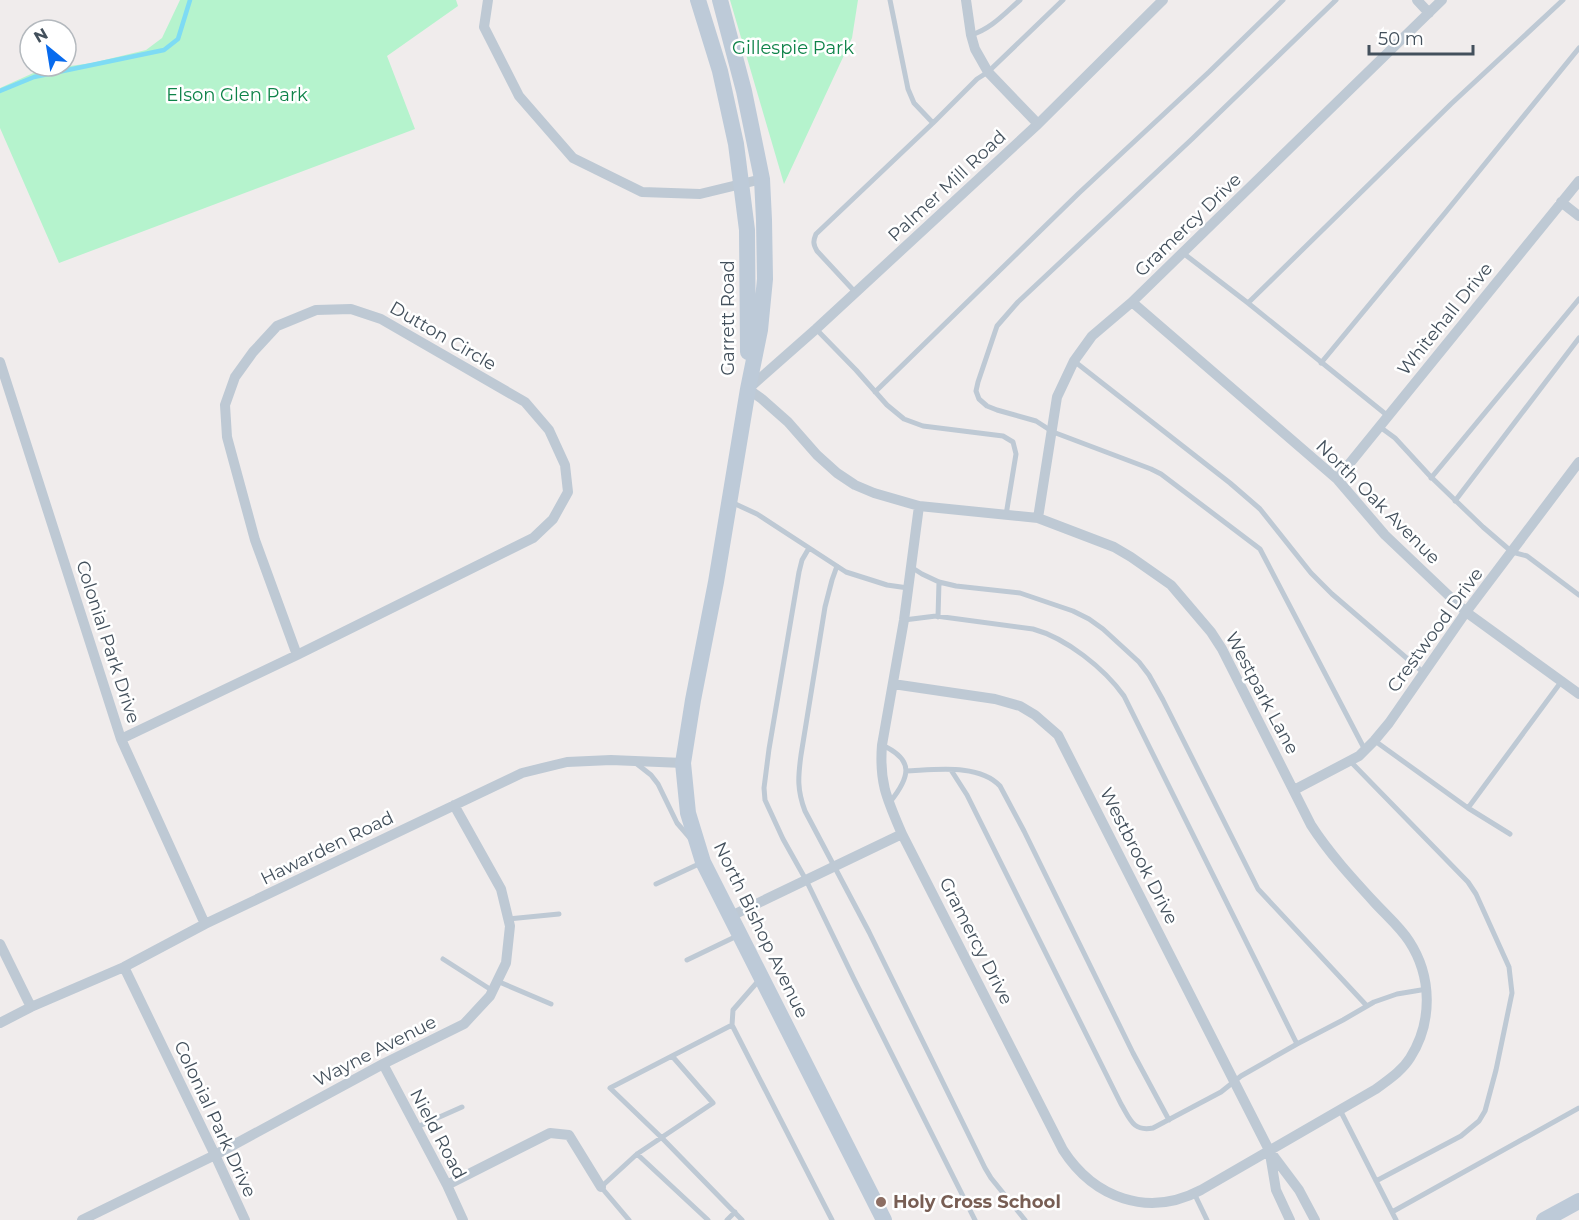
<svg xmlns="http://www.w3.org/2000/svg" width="1579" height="1220" font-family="Montserrat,sans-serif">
  <rect width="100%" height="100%" fill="#f0ecec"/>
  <path fill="#b5f3cd" d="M 180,0 L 456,0 L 458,6 L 387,56 L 415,129 L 59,263 L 0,128 L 0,88 L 40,70 L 92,63 L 146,50 L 162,38 Z
    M 730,0 L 858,0 L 852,38 L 784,184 Z"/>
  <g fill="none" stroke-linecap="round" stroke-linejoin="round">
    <path stroke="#7edbf4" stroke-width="4.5" d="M 0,91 L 34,77 L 164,50 L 178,39 L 190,0"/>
    <path stroke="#bec9d4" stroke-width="5" d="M 890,0 L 908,89 L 914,103 L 933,123
      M 1336,0 L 1192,139 L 1018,302 L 997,326 L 978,382 L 976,391 L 979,399 L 987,406 L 997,410 L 1036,421 L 1053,432 L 1151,469 L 1161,474 L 1260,549 L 1365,750
      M 971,35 C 991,29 1004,14 1020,0
      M 1183,253 L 1248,303 L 1388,416
      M 856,293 L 817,251 C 813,244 813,241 816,234 L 933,123 L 977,79 L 988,72 L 1063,0
      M 1248,303 L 1451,104 L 1563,0
      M 816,329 L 856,370 L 887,405 L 904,419 L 923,426 L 1003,436 L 1013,442 L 1016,454 L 1006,515
      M 1074,361 L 1230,483 L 1260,509 L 1311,573 L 1332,594 L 1424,673
      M 1321,363 L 1445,213 L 1579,48
      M 875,392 L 1079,193 L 1209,72 L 1283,0
      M 1380,427 L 1395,438 L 1430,476 L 1483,527 L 1512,552 L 1527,556 L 1579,595
      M 1431,478 L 1579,299
      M 1455,501 L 1579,338
      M 731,502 L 757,514 L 846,572 L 887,585 L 908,588
      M 809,548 L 802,560 L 799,572 L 769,749 L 764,788 L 765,800 L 783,839 L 806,880 L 854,979 L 975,1220
      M 837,566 L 832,580 L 825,607 L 801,755 C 798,777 797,790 805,811 L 869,932 L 985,1168 L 991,1178 L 1025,1220
      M 911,567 L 922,574 L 939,582 L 956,586 L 1020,593 L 1073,611 L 1089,619 L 1103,629 L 1139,662 L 1149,675 L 1163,700 L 1258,889 L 1367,1006
      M 938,617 L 939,582
      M 904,620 L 936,616 L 1033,629 C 1066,638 1104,668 1124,696 L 1297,1044
      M 1375,741 L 1468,808 L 1561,682
      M 882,745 C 915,760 910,777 890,802
      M 1350,761 L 1468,882 L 1476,894 L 1509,967 L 1512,993 L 1496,1070 L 1485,1111 L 1479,1121 L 1461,1136 L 1376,1181
      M 637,764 L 651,775 L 658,784 L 677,823 L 690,838
      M 951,770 L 967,795 L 1121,1104 C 1130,1119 1133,1132 1153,1128 L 1221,1092 L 1241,1076 L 1297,1044 L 1343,1020 L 1374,1002 L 1397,994 L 1427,989
      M 906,771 C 934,770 979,763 1000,786 L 1024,831 L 1133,1053 L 1169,1120
      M 1468,808 L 1510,834
      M 656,884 L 701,863
      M 508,919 L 559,914
      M 443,959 L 493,991
      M 687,960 L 739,935
      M 497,981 L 551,1004
      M 732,1025 L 733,1010 L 760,979
      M 1340,1110 L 1396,1220
      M 417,1127 L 462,1107
      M 637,1154 L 708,1220
      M 1194,1193 L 1207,1220
      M 1392,1212 L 1579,1108
      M 629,1220 L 601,1187 L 637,1154 L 713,1103 L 672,1056
      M 727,1220 L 735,1212
      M 742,1220 L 662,1138 L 610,1088 L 732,1025 L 832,1220"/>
    <path stroke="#bec9d4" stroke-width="10" d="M 488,0 L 484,27 L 519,96 L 573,158 L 642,192 L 700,194 L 762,179
      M 966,0 L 971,35 L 975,49 L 988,72 L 1038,124
      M 1417,0 L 1429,13
      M 1561,202 L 1579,216
      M 1132,302 L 1337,479 L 1385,535 L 1466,612 L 1579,694
      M 0,362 L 121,739 L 205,924
      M 1337,479 L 1579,181
      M 919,506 L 904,620 L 882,745 C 879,783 887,799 902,834 L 1063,1150 C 1094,1198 1148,1218 1201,1190 L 1376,1089 C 1388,1080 1402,1071 1410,1058 C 1433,1022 1432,976 1409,941 C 1400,927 1386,915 1375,903 C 1352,878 1329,853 1311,825 L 1222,649 L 1211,632 L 1171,585 L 1131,557 L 1114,547 L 1038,518 L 919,506 L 874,493 L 855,485 L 837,473 L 817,455 L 788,422 L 762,399 L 748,389 L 816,329 L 1038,124 L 1163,0
      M 1038,518 L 1057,397 L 1074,361 L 1092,336 L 1132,302 L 1442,0
      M 893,684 L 995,699 L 1020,706 L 1035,715 L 1058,735 L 1269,1150 L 1299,1190 L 1315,1220
      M 121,739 L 297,655 L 533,538 L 553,519 L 568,492 L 565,465 L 549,430 L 525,402 L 381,319 L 351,309 L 316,310 L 277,326 L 253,352 L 235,377 L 225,405 L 227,437 L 255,540 L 297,655
      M 1294,790 L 1359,756 L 1374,741 L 1389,723 L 1466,612 L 1579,462
      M 731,916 L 902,834
      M 0,944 L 31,1007
      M 124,967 L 215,1155 L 245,1220
      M 0,1023 L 31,1007 L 124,967 L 205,924 L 522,773 L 567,762 L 611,760 L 683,763
      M 383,1064 L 447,1185 L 463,1220
      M 1270,1154 L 1276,1190 L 1290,1220
      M 447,1185 L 550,1133 L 569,1135 L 601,1187
      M 82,1220 L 215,1155 L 383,1064 L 464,1024 L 490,996 L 506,963 L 510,926 L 501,889 L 454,805"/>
    <path stroke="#bdcad8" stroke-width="16" d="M 698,0 L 720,71 L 736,144 L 747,230 L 748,352
      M 720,0 L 744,91 L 762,179 L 764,220 L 765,279 L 760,330 L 748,389 L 716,582 L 693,700 L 683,763 L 688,813 L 703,862 L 884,1220
      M 1544,1220 L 1579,1201"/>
  </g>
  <circle fill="#8d6e63" stroke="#fff" stroke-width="2" cx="881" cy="1202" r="6"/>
  <g text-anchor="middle" stroke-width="5" stroke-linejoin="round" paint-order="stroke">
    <g font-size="18" fill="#0e8349" stroke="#fff">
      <text x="793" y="54">Gillespie Park</text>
      <text x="237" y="101">Elson Glen Park</text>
    </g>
    <g font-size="18" fill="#43505c" stroke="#fff">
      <text transform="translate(947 186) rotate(-43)" y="6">Palmer Mill Road</text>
      <text transform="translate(1188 225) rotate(-44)" y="6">Gramercy Drive</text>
      <text transform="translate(728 318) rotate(-90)" y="6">Garrett Road</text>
      <text transform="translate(1445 319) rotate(-51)" y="6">Whitehall Drive</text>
      <text transform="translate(443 336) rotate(30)" y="6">Dutton Circle</text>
      <text transform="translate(1378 502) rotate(45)" y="6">North Oak Avenue</text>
      <text transform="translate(1435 630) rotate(-54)" y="6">Crestwood Drive</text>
      <text transform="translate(108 642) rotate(72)" y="6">Colonial Park Drive</text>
      <text transform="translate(1262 693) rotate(62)" y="6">Westpark Lane</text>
      <text transform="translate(327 848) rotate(-26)" y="6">Hawarden Road</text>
      <text transform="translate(1139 856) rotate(63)" y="6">Westbrook Drive</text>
      <text transform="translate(761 930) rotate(64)" y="6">North Bishop Avenue</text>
      <text transform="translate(976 941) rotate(63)" y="6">Gramercy Drive</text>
      <text transform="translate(375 1051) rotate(-27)" y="6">Wayne Avenue</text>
      <text transform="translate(215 1119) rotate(65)" y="6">Colonial Park Drive</text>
      <text transform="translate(438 1134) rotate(62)" y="6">Nield Road</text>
    </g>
    <g font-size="18" font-weight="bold" fill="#785e54" stroke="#fff" text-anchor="start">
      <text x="893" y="1208">Holy Cross School</text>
    </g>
  </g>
  <g transform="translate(48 48) rotate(330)"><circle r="28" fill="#ffffff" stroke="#b4b9be" stroke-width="1.5"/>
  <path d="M0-4.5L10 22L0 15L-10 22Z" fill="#086bee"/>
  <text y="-9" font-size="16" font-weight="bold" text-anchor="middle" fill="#43505c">N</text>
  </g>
  <path d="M1369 45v9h104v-9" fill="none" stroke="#43505c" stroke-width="3"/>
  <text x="1378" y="45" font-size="18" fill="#43505c" stroke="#ffffff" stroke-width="4.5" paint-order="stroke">50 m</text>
</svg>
